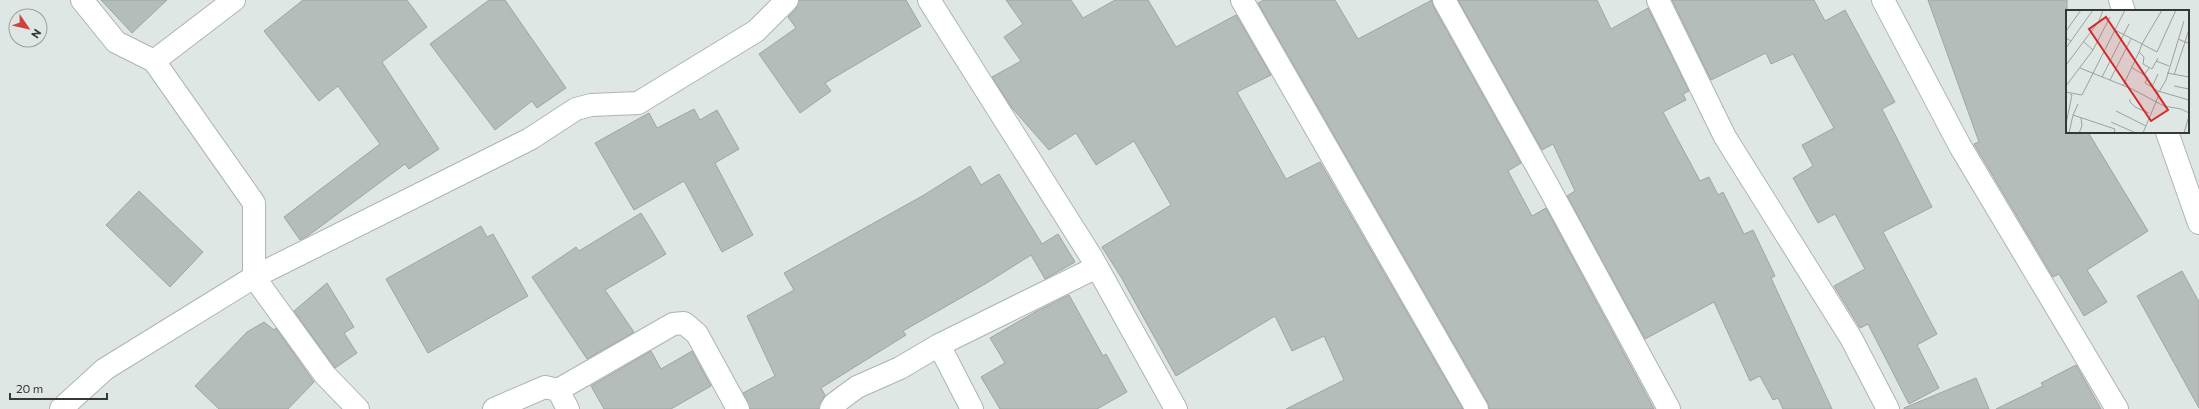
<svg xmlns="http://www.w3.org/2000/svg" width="2199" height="409" font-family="Commissioner,sans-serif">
  <rect width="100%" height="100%" fill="#dfe7e5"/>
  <path fill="#b5bdba" stroke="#9ea5a3" d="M 101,0 L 167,0 L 132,33 Z
    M 303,0 L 407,0 L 427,27 L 382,62 L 439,149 L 409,169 L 405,164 L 309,235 L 300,240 L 284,217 L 380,144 L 338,86 L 319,101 L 264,31 Z
    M 489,0 L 505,0 L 566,88 L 537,108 L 532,101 L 495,130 L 430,44 Z
    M 799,0 L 906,0 L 921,26 L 825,83 L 831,91 L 800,113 L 759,54 L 796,28 L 788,17 L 796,9 Z
    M 1006,0 L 1071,0 L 1083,18 L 1115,0 L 1148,0 L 1176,47 L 1236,15 L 1271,75 L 1237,92 L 1286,179 L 1320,162 L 1463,409 L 1286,409 L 1344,380 L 1324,336 L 1292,351 L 1275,316 L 1176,376 L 1121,277 L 1102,247 L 1171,205 L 1134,141 L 1096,165 L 1076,133 L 1049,150 L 1012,108 L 992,77 L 1021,61 L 1004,37 L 1023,24 Z
    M 1264,0 L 1335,0 L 1358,39 L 1432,0 L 1433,6 L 1521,163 L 1508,171 L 1532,216 L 1546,208 L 1654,409 L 1489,409 L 1488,403 L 1258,3 Z
    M 1458,0 L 1597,0 L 1611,29 L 1648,8 L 1689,91 L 1683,94 L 1686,100 L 1663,112 L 1700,181 L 1709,177 L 1718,195 L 1723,192 L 1744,234 L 1753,230 L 1775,276 L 1771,278 L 1832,409 L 1783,409 L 1778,398 L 1773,400 L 1760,376 L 1750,381 L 1714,302 L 1645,339 L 1567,196 L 1575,191 L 1553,144 L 1542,150 Z
    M 1672,0 L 1814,0 L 1825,21 L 1845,10 L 1895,102 L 1882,109 L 1932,207 L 1883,232 L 1937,334 L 1917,345 L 1939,388 L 1909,404 L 1868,324 L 1860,328 L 1834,286 L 1865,269 L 1835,214 L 1818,223 L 1793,178 L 1813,166 L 1802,145 L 1834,128 L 1793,54 L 1771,64 L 1766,53 L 1711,80 Z
    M 1928,0 L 2067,0 L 2067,132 L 2088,132 L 2148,231 L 2087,270 L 2107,302 L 2084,316 L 2059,274 L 2053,277 L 1974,144 L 1979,142 Z
    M 694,109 L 700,120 L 717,110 L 739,149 L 715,163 L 753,235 L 722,252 L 684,181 L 634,210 L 595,143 L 649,113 L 657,128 Z
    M 970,166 L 981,185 L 999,174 L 1042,244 L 1058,234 L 1075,262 L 1045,279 L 1031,255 L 985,284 L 903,331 L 906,335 L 821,388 L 825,395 L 819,409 L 750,409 L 743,393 L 775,376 L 747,316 L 794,290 L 784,273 L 924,195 Z
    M 139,191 L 203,252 L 170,287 L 106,225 Z
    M 641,213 L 666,254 L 605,290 L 634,332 L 587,359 L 532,277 L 576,247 L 579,251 Z
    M 481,226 L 487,237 L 493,234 L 528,296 L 428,353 L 386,279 Z
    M 2182,271 L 2199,302 L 2199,408 L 2137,296 Z
    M 327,283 L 354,327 L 344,333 L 357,353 L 335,368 L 294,311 Z
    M 1069,295 L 1103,356 L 1106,354 L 1127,392 L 1097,409 L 1000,409 L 981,377 L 1005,363 L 990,338 L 1035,312 Z
    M 264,322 L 274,330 L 276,328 L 314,382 L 288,409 L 219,409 L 195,386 L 247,332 Z
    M 651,351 L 661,369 L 692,351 L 711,386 L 671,409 L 604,409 L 591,386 Z
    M 2076,365 L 2101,409 L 1996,409 L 2043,386 L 2041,383 Z
    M 1976,378 L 1989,409 L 1904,409 L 1904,408 Z"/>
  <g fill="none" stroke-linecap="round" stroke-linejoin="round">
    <defs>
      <path id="minor" d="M 82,0 L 116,42 L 154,61 L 254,203 L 254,277 L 325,375 L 358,409
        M 929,0 L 1092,258 L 1176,409
        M 1242,0 L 1477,409
        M 1444,0 L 1548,186 L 1669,409
        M 1658,0 L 1725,137 L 1851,338 L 1888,409
        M 1883,0 L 1960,146 L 2117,409
        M 2120,0 L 2124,11
        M 154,61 L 234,0
        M 2167,132 L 2199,223
        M 939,345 L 972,409
        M 558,390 L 673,324 L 684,323 L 697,334 L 738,409
        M 61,409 L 105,369 L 254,277 L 530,139 L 576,109 L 591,105 L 638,103 L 756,31 L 787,0
        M 494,409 L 545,387 L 558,390 L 568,409
        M 831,409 L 834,404 L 857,387 L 900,368 L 939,345 L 1097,267"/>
    </defs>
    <use href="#minor" stroke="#adb4b2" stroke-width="24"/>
    <use href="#minor" stroke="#fff" stroke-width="22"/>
  </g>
  <g transform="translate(2066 10)">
    <rect width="123" height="123" fill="#dfe7e5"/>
    <path fill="none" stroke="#9ba19f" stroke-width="1" d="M 49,20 L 76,34 L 96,0M 0,21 L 15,0M 0,28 L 5,31 L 0,38M 112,29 L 119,32 L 123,19M 5,31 L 27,0M 18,32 L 27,40M 92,48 L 86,59 L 77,54 L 78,47 L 73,42 L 76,34 L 91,42 L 110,0M 90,51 L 103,56M 0,55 L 33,11 L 37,0M 65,57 L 78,65 L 83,58M 14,58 L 66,79 L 98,96 L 115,99 L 123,103M 101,63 L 123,67M 108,65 L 119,32 L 123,33M 36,67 L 63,14M 82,67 L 79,73 L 86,77M 44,70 L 65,29M 0,76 L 27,40 L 44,7M 57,76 L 73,42M 108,76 L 123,79M 92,81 L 123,90M 0,82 L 16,85 L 59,0M 93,82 L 100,70 L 118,11M 64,89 L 64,92 L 69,97 L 83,103M 50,101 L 80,116M 7,105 L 12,94M 45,112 L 70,123M 0,114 L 6,85 L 4,84M 3,123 L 7,105 L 49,119 L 48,123M 13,123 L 16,116 L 15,108M 77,123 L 92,87 L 92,81 L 86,77 L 92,64M 118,123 L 123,106"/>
    <path fill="#d62828" fill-opacity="0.15" stroke="#d62828" stroke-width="2" d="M 40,7 L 102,100 L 85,111 L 23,19 Z"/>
    <rect width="123" height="123" fill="none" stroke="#353837" stroke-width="2"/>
  </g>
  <g transform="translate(28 28) rotate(124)"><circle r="19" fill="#dfe7e5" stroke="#9ba19f"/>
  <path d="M0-3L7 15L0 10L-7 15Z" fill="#d0413d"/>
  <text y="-6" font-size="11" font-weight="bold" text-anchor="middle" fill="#353837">N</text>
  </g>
  <path d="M10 393v6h97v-6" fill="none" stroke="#353837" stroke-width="2"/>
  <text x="16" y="393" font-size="12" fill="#353837" stroke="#dfe7e5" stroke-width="3" paint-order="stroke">20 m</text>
</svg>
